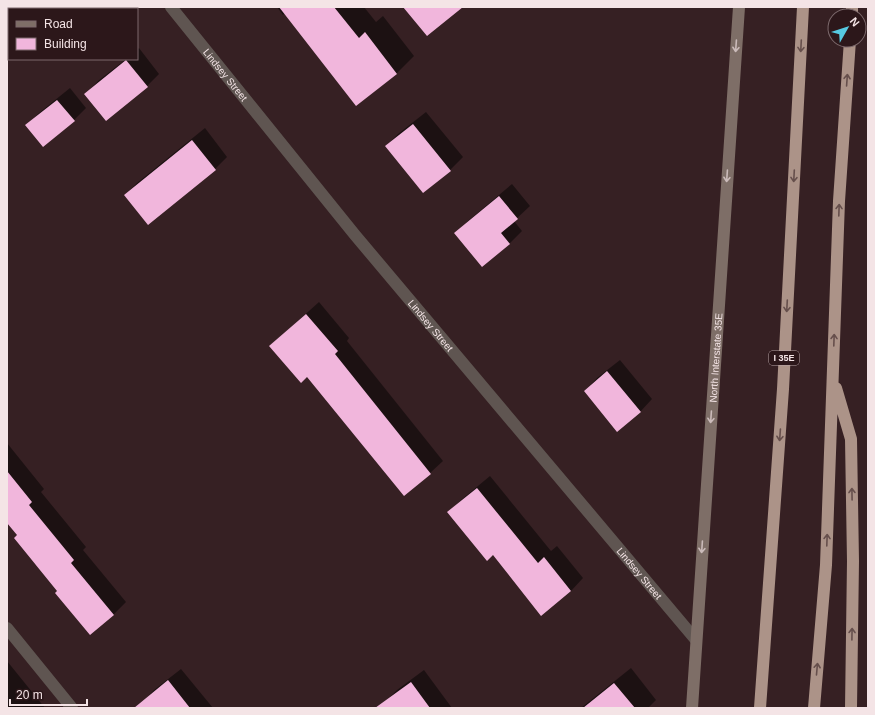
<svg xmlns="http://www.w3.org/2000/svg" width="875" height="715" font-family="Helvetica,sans-serif">
  <rect width="100%" height="100%" fill="#362023"/>
  <path fill="#0007" d="M 30,7 L 91,7 L 89,9 L 32,9 Z
    M 277,7 L 364,7 L 376,22 L 383,16 L 414,56 L 397,73 L 357,104 L 285,13 L 283,15 Z
    M 7,28 L 9,31 L 9,40 L 7,42 Z
    M 139,48 L 159,74 L 147,86 L 86,94 L 98,81 L 126,59 L 137,59 L 137,50 Z
    M 70,88 L 86,108 L 74,120 L 27,125 L 39,113 Z
    M 426,112 L 463,157 L 450,170 L 423,192 L 386,146 L 398,134 Z
    M 205,128 L 227,157 L 215,169 L 125,195 L 137,183 Z
    M 512,184 L 530,206 L 514,221 L 522,231 L 510,243 L 482,265 L 456,233 L 468,221 Z
    M 319,302 L 349,338 L 347,341 L 443,461 L 430,473 L 404,494 L 308,375 L 270,346 Z
    M 620,360 L 652,399 L 640,412 L 585,391 L 597,378 Z
    M 7,443 L 44,489 L 41,492 L 86,547 L 83,550 L 126,602 L 113,615 L 58,591 L 7,521 Z
    M 490,476 L 551,551 L 557,546 L 583,578 L 571,591 L 493,554 L 449,512 L 461,500 Z
    M 7,661 L 45,708 L 7,708 Z
    M 631,668 L 656,700 L 648,708 L 581,708 Z
    M 181,669 L 213,708 L 146,708 L 142,703 L 154,690 Z
    M 424,670 L 452,708 L 389,708 L 385,702 L 397,690 Z"/>
  <path fill="#f1b6dc" d="M 279,7 L 334,7 L 359,38 L 365,32 L 397,74 L 356,106 Z
    M 403,7 L 463,7 L 427,36 Z
    M 126,60 L 148,87 L 106,121 L 84,94 Z
    M 57,100 L 75,121 L 43,147 L 25,125 Z
    M 413,124 L 451,171 L 423,193 L 385,146 Z
    M 192,140 L 216,170 L 148,225 L 124,195 Z
    M 499,196 L 518,219 L 501,233 L 510,244 L 482,267 L 454,233 Z
    M 306,314 L 338,351 L 335,354 L 431,474 L 404,496 L 307,377 L 301,383 L 269,346 Z
    M 607,371 L 641,412 L 617,432 L 584,391 Z
    M 7,471 L 32,502 L 29,505 L 74,560 L 71,563 L 114,615 L 90,635 L 55,593 L 57,591 L 14,538 L 17,535 L 7,523 Z
    M 477,488 L 538,563 L 544,557 L 571,591 L 541,616 L 493,555 L 487,561 L 447,512 Z
    M 168,680 L 190,708 L 134,708 Z
    M 411,682 L 430,708 L 375,708 Z
    M 614,683 L 635,708 L 583,708 Z"/>
  <g fill="none" stroke-linecap="round" stroke-linejoin="round">
    <g stroke="#5f5551" stroke-width="12">
      <path id="s1" d="M 171,7 L 355,235 L 696,640"/>
      <path d="M 7,628 L 72,708"/>
    </g>
    <path stroke="#7e6e67" stroke-width="12" id="s2" d="M 692,708 L 739,7"/>
    <path stroke="#ac9388" stroke-width="12" d="M 852,16 L 852,7
      M 836,388 L 851,439 L 853,561 L 851,708
      M 760,708 L 783,389 L 803,7
      M 814,708 L 826,565 L 839,201 L 850,40"/>
  </g>
  <defs><path id="oneway-shaft" d="M-6 0H5M1.5-3L5.5 0L1.5 3" fill="none" stroke-width="1.6" stroke-linecap="round" stroke-linejoin="round"/></defs>
  <g stroke="#cbbbba">
    <use href="#oneway-shaft" transform="translate(736 46) rotate(94)"/>
    <use href="#oneway-shaft" transform="translate(727 176) rotate(94)"/>
    <use href="#oneway-shaft" transform="translate(711 417) rotate(94)"/>
    <use href="#oneway-shaft" transform="translate(702 547) rotate(94)"/>
  </g>
  <g stroke="#664f4c">
    <use href="#oneway-shaft" transform="translate(801 46) rotate(93)"/>
    <use href="#oneway-shaft" transform="translate(847 80) rotate(-86)"/>
    <use href="#oneway-shaft" transform="translate(794 176) rotate(93)"/>
    <use href="#oneway-shaft" transform="translate(839 210) rotate(-88)"/>
    <use href="#oneway-shaft" transform="translate(787 306) rotate(93)"/>
    <use href="#oneway-shaft" transform="translate(834 340) rotate(-88)"/>
    <use href="#oneway-shaft" transform="translate(780 435) rotate(94)"/>
    <use href="#oneway-shaft" transform="translate(852 494) rotate(-91)"/>
    <use href="#oneway-shaft" transform="translate(827 540) rotate(-88)"/>
    <use href="#oneway-shaft" transform="translate(852 634) rotate(-89)"/>
    <use href="#oneway-shaft" transform="translate(817 669) rotate(-85)"/>
  </g>
  <g text-anchor="middle" stroke-width="4" stroke-linejoin="round" paint-order="stroke">
    <rect fill="#2c171a" stroke="#b8a6a9" stroke-width="1" x="769" y="351" width="30" height="14" rx="3"/>
    <g font-size="9" font-weight="bold" fill="#f4e4e6">
      <text x="784" y="361">I 35E</text>
    </g>
    <g font-size="10" fill="#f4e4e6" stroke="#2c171a">
      <text dy="4" stroke="none"><textPath href="#s1" startOffset="87">Lindsey Street</textPath></text>
      <text dy="4" stroke="none"><textPath href="#s1" startOffset="411">Lindsey Street</textPath></text>
      <text dy="4" stroke="none"><textPath href="#s2" startOffset="351">North Interstate 35E</textPath></text>
      <text dy="4" stroke="none"><textPath href="#s1" startOffset="735">Lindsey Street</textPath></text>
    </g>
  </g>
  <rect width="875" height="715" fill="none" stroke="#f4e4e6" stroke-width="16"/>
  <rect x="8" y="8" width="130" height="52" fill="#2c171a" stroke="#7c696c"/>
  <rect x="16" y="21" width="20" height="6" fill="#7e6e67" stroke="#7c696c"/>
  <text x="44" y="28" font-size="12" fill="#f4e4e6">Road</text>
  <rect x="16" y="38" width="20" height="12" fill="#f1b6dc" stroke="#7c696c"/>
  <text x="44" y="48" font-size="12" fill="#f4e4e6">Building</text>
  <g transform="translate(847 28) rotate(51)"><circle r="19" fill="#2c171a" stroke="#7c696c"/>
  <path d="M0-3L7 15L0 10L-7 15Z" fill="#56c9e1"/>
  <text y="-6" font-size="11" font-weight="bold" text-anchor="middle" fill="#f4e4e6">N</text>
  </g>
  <path d="M10 699v6h77v-6" fill="none" stroke="#f4e4e6" stroke-width="2"/>
  <text x="16" y="699" font-size="12" fill="#f4e4e6" stroke="#2c171a" stroke-width="3" paint-order="stroke">20 m</text>
</svg>
